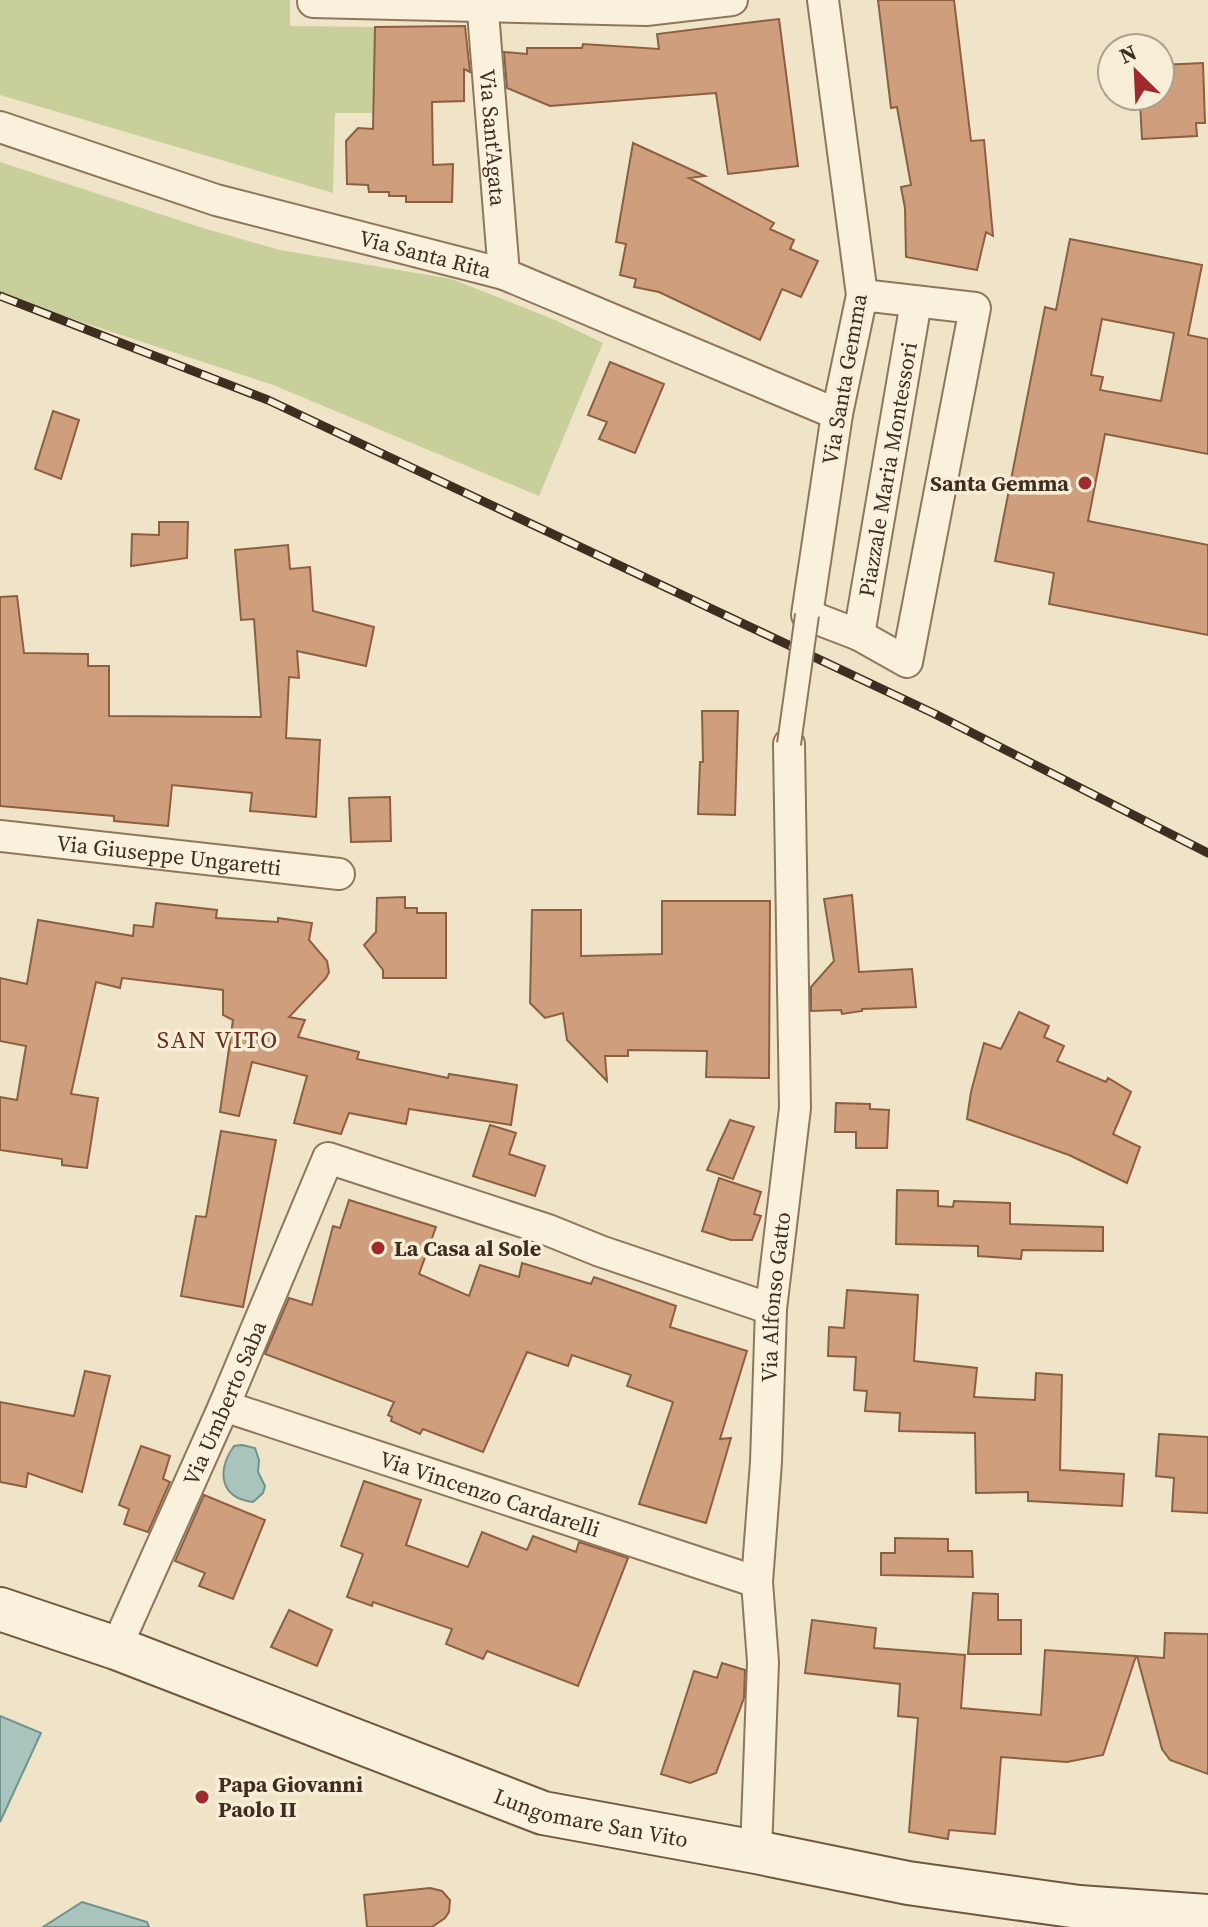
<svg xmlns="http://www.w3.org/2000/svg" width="1208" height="1927" font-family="'Source Serif 4',serif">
  <rect width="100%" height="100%" fill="#f0e4c8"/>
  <path fill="#c9cf9b" d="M 0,0 L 290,0 L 290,26 L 375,27 L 375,113 L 335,113 L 333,193 L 0,95 Z
    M 0,162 L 203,228 L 280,250 L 452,279 L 555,320 L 603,343 L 539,496 L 273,385 L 0,295 Z"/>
  <path fill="#a9c4bc" stroke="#6f938a" stroke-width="2" d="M 242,1445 L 255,1448 L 259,1460 L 258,1472 L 265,1486 L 263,1493 L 253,1502 C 219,1498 217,1470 234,1446 Z
    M 0,1716 L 41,1733 L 0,1822 Z
    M 82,1902 L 147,1922 L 149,1927 L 43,1927 Z"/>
  <path fill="#cf9f7d" stroke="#8d5f41" stroke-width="2" fill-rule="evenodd" d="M 878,0 L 954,0 L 971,141 L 984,140 L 993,236 L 986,232 L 977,270 L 906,257 L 905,208 L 901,187 L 911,185 L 897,107 L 891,108 Z
    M 779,19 L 798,166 L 728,174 L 716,93 L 550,106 L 507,88 L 504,52 L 527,54 L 527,48 L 582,48 L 583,44 L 659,49 L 657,34 Z
    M 465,26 L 470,72 L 464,69 L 464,101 L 432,102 L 433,165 L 453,164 L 452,202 L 406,202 L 406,196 L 389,196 L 389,192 L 369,192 L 368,185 L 347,184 L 346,141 L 358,128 L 373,129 L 375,27 Z
    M 1203,63 L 1205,123 L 1196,123 L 1197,136 L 1142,139 L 1140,102 L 1154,102 L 1154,96 L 1160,96 L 1160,65 Z
    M 633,143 L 705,176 L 689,178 L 774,223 L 770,229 L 794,240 L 790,249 L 818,261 L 801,297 L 782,289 L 760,340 L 659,292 L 634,287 L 636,279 L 620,275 L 626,244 L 616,242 Z
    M 1070,239 L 1202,265 L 1188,335 L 1208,339 L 1208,454 L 1105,434 L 1088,521 L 1208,545 L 1208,635 L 1049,604 L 1054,573 L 995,561 L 1045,307 L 1056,310 ZM 1102,319 L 1174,333 L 1161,401 L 1100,390 L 1103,377 L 1091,375 Z
    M 610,362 L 664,384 L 635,453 L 599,439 L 607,422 L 588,415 Z
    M 53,411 L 79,420 L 61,479 L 35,469 Z
    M 159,522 L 188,522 L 187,558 L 131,566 L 132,534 L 159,535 Z
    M 288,545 L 290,569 L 310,567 L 313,611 L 374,627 L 366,666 L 297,651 L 299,678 L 289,677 L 286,738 L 320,740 L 316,817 L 250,811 L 252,793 L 172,785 L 168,826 L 114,821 L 114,816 L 0,806 L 0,597 L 17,596 L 24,653 L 88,654 L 88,666 L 109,666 L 109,716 L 261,717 L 254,619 L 241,620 L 235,550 Z
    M 702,711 L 738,711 L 735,815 L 698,814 L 700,762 L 703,762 Z
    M 390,797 L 391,841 L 351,842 L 349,798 Z
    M 852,895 L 859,972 L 912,969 L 916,1007 L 862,1009 L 862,1011 L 842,1014 L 841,1010 L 811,1011 L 811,987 L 834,961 L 824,899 Z
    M 405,897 L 405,908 L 417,908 L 417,913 L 446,913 L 446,978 L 383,978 L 383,970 L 364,945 L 376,932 L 377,898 Z
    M 662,901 L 770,901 L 769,1078 L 706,1077 L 707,1051 L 628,1050 L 628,1056 L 605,1056 L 607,1081 L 567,1040 L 563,1013 L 545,1018 L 530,1003 L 532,910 L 581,910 L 581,956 L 662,954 Z
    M 156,903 L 217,910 L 216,918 L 278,922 L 278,918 L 312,923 L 309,940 L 327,961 L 329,972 L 326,978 L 289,1017 L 305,1020 L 298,1037 L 359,1052 L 357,1059 L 448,1078 L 449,1074 L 517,1085 L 511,1125 L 409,1109 L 406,1124 L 349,1113 L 341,1134 L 294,1123 L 307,1076 L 252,1062 L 239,1116 L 220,1112 L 233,1020 L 223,1015 L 223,990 L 122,978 L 120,988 L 96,982 L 71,1094 L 98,1098 L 87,1168 L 62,1165 L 62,1159 L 0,1150 L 0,1097 L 17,1100 L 26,1046 L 0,1041 L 0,978 L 27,984 L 38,920 L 133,936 L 134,925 L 153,927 Z
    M 1019,1012 L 1049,1026 L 1044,1037 L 1064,1046 L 1057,1061 L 1106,1082 L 1108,1078 L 1131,1092 L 1113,1134 L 1140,1147 L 1127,1183 L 1069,1155 L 967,1119 L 971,1092 L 984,1043 L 1001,1049 Z
    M 836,1103 L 870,1104 L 870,1109 L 889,1110 L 887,1148 L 856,1148 L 856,1132 L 835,1132 Z
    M 730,1120 L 754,1127 L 733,1179 L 707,1170 Z
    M 490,1125 L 516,1133 L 509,1154 L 545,1166 L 535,1196 L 473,1176 Z
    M 221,1131 L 276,1140 L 243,1307 L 181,1296 L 196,1216 L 206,1217 Z
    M 719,1178 L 761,1192 L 754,1214 L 761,1216 L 752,1240 L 731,1240 L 702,1231 Z
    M 897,1190 L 938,1191 L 938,1206 L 953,1207 L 954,1201 L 1010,1203 L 1010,1224 L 1103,1227 L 1103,1251 L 1022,1250 L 1021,1259 L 978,1256 L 978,1246 L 896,1244 Z
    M 349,1200 L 436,1227 L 419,1274 L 469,1296 L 480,1265 L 519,1277 L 522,1263 L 591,1284 L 594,1277 L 676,1306 L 670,1327 L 747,1351 L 720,1439 L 731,1438 L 706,1523 L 639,1504 L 673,1402 L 627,1386 L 631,1375 L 572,1355 L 568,1366 L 527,1352 L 483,1452 L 423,1429 L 420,1434 L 391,1421 L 392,1417 L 388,1415 L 394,1402 L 265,1354 L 289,1298 L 312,1305 L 333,1226 L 340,1228 Z
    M 847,1290 L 918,1295 L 914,1361 L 977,1368 L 974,1397 L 1035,1400 L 1036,1373 L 1062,1375 L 1060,1470 L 1124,1474 L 1122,1506 L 1028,1501 L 1028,1492 L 976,1493 L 975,1433 L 899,1431 L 900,1413 L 865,1411 L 867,1391 L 854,1390 L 856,1357 L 828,1356 L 829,1327 L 844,1328 Z
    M 85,1371 L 110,1376 L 82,1492 L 28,1473 L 26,1487 L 0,1482 L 0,1402 L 74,1416 Z
    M 1159,1434 L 1208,1437 L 1208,1513 L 1172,1511 L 1174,1478 L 1156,1476 Z
    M 141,1446 L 170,1456 L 163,1479 L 170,1482 L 148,1532 L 124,1524 L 129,1509 L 119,1505 Z
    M 364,1481 L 421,1500 L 406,1545 L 468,1567 L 482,1532 L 527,1550 L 533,1536 L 576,1552 L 579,1542 L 628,1558 L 578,1686 L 487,1651 L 483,1659 L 446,1644 L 452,1629 L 373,1602 L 372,1606 L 347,1597 L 363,1554 L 341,1546 Z
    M 204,1495 L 265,1520 L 233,1599 L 199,1586 L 205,1573 L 175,1561 Z
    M 895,1538 L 948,1539 L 948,1551 L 972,1551 L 973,1577 L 881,1575 L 881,1553 L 895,1553 Z
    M 973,1593 L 998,1594 L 998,1620 L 1021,1620 L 1021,1654 L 968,1654 Z
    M 289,1610 L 332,1630 L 317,1666 L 271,1647 Z
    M 812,1620 L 876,1628 L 874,1648 L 965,1655 L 961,1708 L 1041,1715 L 1045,1650 L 1136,1656 L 1103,1755 L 1067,1762 L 1001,1757 L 995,1834 L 949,1830 L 948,1839 L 909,1832 L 918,1718 L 898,1716 L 900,1684 L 805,1673 Z
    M 1165,1633 L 1208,1634 L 1208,1774 L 1170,1760 L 1162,1749 L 1137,1656 L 1164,1658 Z
    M 722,1663 L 745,1670 L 744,1698 L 716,1773 L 690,1783 L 661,1774 L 694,1671 L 717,1678 Z
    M 430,1888 L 442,1891 L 450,1900 L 449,1912 L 445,1918 L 432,1927 L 367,1927 L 364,1895 Z"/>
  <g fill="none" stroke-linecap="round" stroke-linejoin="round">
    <defs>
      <g id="minor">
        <path id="s1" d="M 482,0 L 504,274"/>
        <path d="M 823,0 L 862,295 L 837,414 L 807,615 L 859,635 L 907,662 L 975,308 L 862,295"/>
        <path d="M 313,2 L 646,10 L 732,0"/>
        <path id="s2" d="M 0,127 L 216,200 L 504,274 L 837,414"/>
        <path id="s3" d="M 859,635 L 916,302"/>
        <path id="s4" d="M 0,836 L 339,874"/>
        <path id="s5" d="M 224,1406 L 757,1582"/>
        <path id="s6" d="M 116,1648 L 224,1406 L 328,1158 L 548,1230 L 600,1251 L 771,1309"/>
        <path id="s7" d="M 756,1852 L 763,1662 L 757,1582 L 766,1462 L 771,1309 L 795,1108 L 789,744"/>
      </g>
      <g id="secondary">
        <path id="s8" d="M 0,1609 L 116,1648 L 543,1813 L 756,1852 L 908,1883 L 1079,1907 L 1208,1916"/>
      </g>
    </defs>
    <use href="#minor" stroke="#8d765c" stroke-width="34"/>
    <use href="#secondary" stroke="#6f573f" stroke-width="46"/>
    <use href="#minor" stroke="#faf1dc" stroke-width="30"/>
    <use href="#secondary" stroke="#faf1dc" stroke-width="42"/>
    <defs>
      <path id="rail" d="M 0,296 L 268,400 L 935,714 L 1208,853"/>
    </defs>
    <use href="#rail" stroke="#3d2e20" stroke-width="9"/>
    <use href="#rail" stroke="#f7eed8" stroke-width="6" stroke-dasharray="18" stroke-linecap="butt"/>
    <defs>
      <path id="pedestrian-bridge" d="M 789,744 L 807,615"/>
    </defs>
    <use href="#pedestrian-bridge" stroke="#8d765c" stroke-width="26" stroke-linecap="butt"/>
    <use href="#pedestrian-bridge" stroke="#faf1dc" stroke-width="22"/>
  </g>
  <g fill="#9e2a2b" stroke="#f7eed8" stroke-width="3">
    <circle cx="1085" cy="483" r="8"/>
    <circle cx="378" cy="1248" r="8"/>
    <circle cx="202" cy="1797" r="8"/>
  </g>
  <g text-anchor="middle" stroke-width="7" stroke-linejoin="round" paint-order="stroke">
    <g font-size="22" fill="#3d2e20" stroke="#f7eed8">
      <text dy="8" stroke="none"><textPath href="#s1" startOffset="138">Via Sant'Agata</textPath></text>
      <text dy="8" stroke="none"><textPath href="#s2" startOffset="444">Via Santa Rita</textPath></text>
      <text transform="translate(844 379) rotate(-80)" y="8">Via Santa Gemma</text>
      <text dy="8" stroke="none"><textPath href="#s3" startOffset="168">Piazzale Maria Montessori</textPath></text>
      <text dy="8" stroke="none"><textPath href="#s4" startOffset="170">Via Giuseppe Ungaretti</textPath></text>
      <text dy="8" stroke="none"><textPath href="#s7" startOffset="556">Via Alfonso Gatto</textPath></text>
      <text dy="8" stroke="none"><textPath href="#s6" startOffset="268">Via Umberto Saba</textPath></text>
      <text dy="8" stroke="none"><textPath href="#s5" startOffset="280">Via Vincenzo Cardarelli</textPath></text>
      <text dy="8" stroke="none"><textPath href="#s8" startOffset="628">Lungomare San Vito</textPath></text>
    </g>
    <g font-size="22" font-weight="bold" fill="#3d2e20" stroke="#f7eed8" text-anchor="start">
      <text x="1069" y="491" text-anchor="end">Santa Gemma</text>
      <text x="394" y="1256">La Casa al Sole</text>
      <text x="218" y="1792">Papa Giovanni<tspan x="218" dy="25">Paolo II</tspan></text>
    </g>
    <g font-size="24" letter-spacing="2" fill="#6b2e1e" stroke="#f7eed8">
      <text x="218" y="1048">SAN VITO</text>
    </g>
  </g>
  <g transform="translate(1136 72) rotate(336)"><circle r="38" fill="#f7eed8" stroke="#ada18e" stroke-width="2"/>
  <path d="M0-6L14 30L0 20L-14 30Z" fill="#9e2a2b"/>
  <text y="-12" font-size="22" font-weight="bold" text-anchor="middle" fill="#3d2e20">N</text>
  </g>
</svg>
